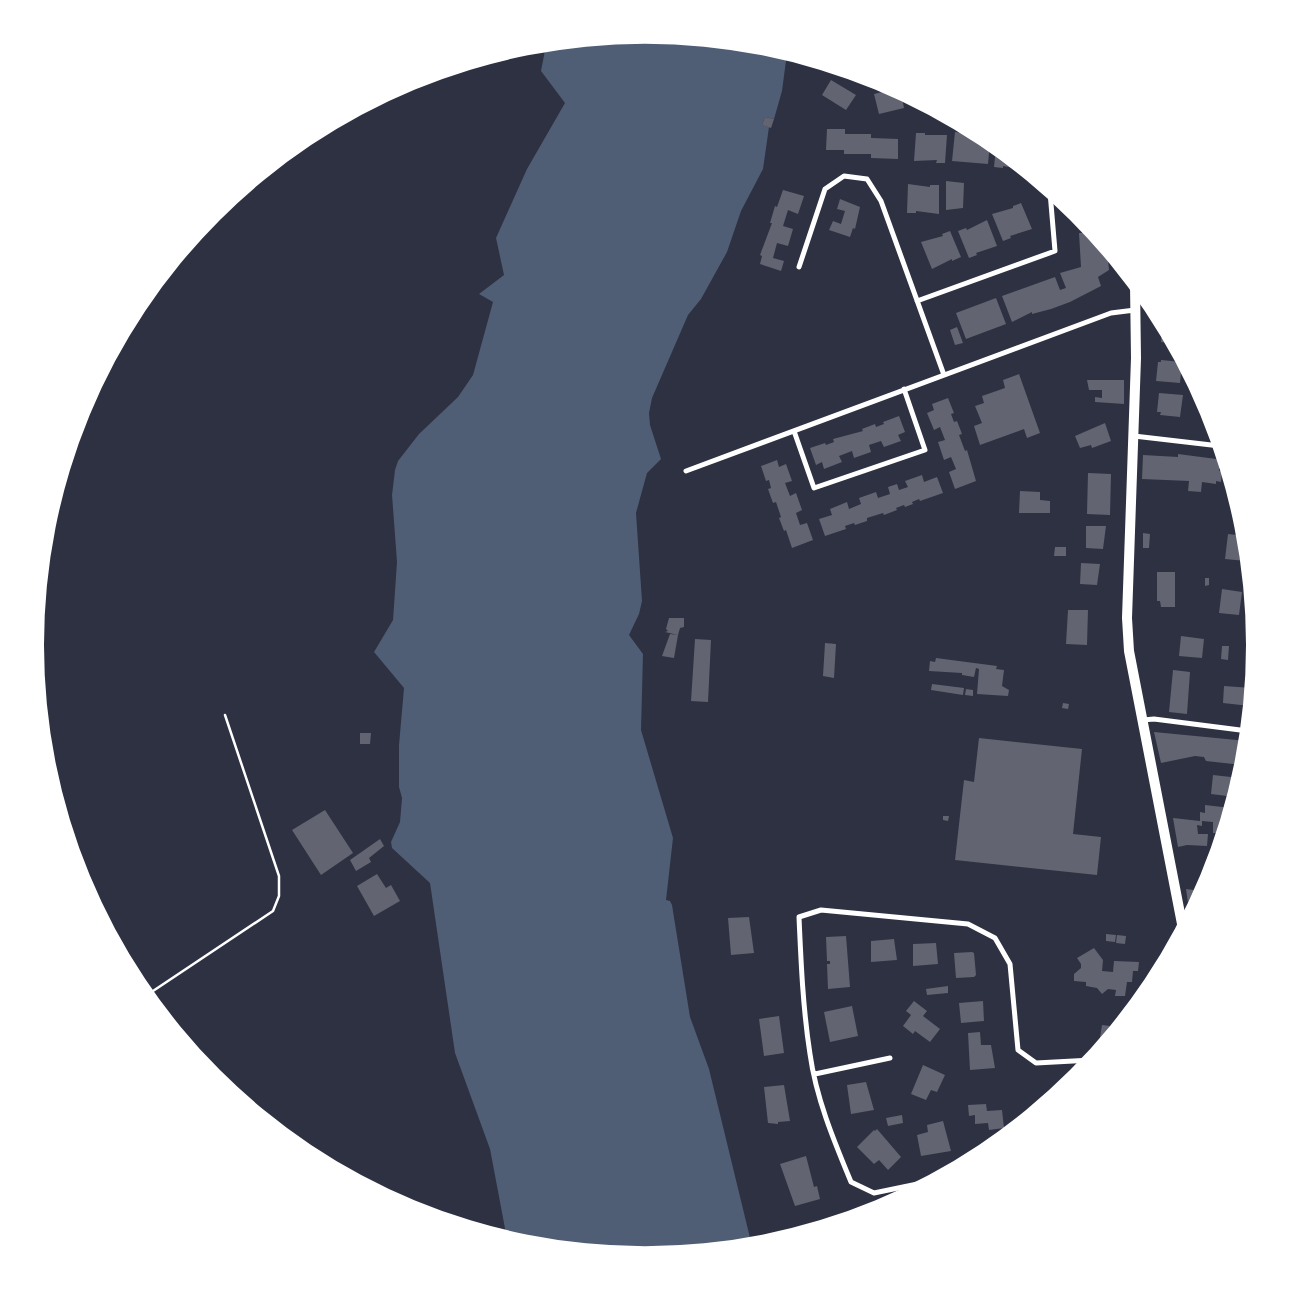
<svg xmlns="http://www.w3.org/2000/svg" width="1291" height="1291" font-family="'Alegreya Sans',sans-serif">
  <rect width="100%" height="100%" fill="#2d3142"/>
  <path fill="#4f5d75" d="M 646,35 L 765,47 L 787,53 L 782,91 L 774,119 L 765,117 L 762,125 L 769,127 L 763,169 L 741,211 L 727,252 L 701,299 L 688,315 L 652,398 L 649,413 L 650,425 L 661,459 L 647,473 L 636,513 L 642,601 L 639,614 L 629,635 L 643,654 L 641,730 L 673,838 L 666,900 L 670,901 L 672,905 L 690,1017 L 709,1069 L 752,1246 L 645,1256 L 526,1244 L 507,1239 L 490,1149 L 455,1053 L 430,883 L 392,848 L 391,842 L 400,822 L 402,798 L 399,787 L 399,745 L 404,688 L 374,652 L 393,620 L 397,562 L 392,495 L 395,470 L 398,461 L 419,434 L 458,397 L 473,375 L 493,302 L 479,294 L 504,275 L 496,238 L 527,169 L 565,103 L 541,71 L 546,45 Z"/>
  <path fill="#626471" d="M 831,80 L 856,95 L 846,110 L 822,95 Z
    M 894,89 L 901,93 L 904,108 L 879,114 L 874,94 Z
    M 765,117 L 774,119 L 771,128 L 762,125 Z
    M 827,129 L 845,129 L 845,134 L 871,134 L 871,138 L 898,139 L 898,159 L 871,158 L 871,154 L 844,154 L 844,150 L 826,150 Z
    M 955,132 L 980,136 L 990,142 L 988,164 L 952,161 Z
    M 916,133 L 925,133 L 925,135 L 947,135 L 945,163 L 936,163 L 937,160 L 914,161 Z
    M 996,147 L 1024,170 L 1003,166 L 1003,168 L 994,167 Z
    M 946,181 L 964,183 L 963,208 L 946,210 Z
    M 908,184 L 930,187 L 930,185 L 939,185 L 939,214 L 916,211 L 916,213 L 907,213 Z
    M 783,190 L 804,196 L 798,214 L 788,210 L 783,226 L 793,229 L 788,246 L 777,243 L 773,258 L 784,261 L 781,271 L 760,264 L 762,256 L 760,255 L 772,223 L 770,223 L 775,206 L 777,207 Z
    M 840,199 L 860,207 L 855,229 L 853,228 L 850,237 L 829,230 L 833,221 L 841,224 L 845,211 L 837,209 Z
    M 1021,203 L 1032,229 L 1010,236 L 1011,238 L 1003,241 L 992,214 L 1013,208 L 1013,206 Z
    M 987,220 L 997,246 L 976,253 L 977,255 L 969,258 L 958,231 L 966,228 L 967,230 Z
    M 1079,223 L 1085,223 L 1090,229 L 1079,230 Z
    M 950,231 L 961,257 L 952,261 L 952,259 L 932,269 L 921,242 L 943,236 L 942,234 Z
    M 1079,233 L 1093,233 L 1107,250 L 1109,270 L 1098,277 L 1101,286 L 1070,302 L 1051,309 L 1032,314 L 1032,312 L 1012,322 L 1002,296 L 1055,277 L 1060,290 L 1066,288 L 1060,273 L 1081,267 Z
    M 996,298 L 1006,324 L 966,339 L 956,313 Z
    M 1163,324 L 1173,344 L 1161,342 Z
    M 957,327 L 963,343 L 955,345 L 950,330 Z
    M 1161,360 L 1182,362 L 1180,383 L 1156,381 L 1158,362 L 1161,362 Z
    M 1019,374 L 1040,433 L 1027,438 L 1024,429 L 980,445 L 974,426 L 982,423 L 975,406 L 984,403 L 982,396 L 1005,388 L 1003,380 Z
    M 1087,380 L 1124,380 L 1124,404 L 1095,402 L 1095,397 L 1102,398 L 1102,390 L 1089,390 Z
    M 1159,393 L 1183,395 L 1180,417 L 1160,415 L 1161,412 L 1157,412 Z
    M 948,398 L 954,413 L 951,414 L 954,422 L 957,421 L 962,434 L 959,435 L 965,451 L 967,450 L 976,481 L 955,489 L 949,472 L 956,469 L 951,457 L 944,460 L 938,442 L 945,440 L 940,427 L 934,430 L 927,413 L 934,410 L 932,404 Z
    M 899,416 L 905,432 L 898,435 L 901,441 L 884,447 L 881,441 L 869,445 L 871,452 L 854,458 L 852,451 L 839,456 L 842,462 L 824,469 L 822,462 L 816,465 L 810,448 L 825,443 L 826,445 L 834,442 L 833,439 L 863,431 L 862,429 L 875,424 L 876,427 L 884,424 L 883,422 Z
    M 1105,423 L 1111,441 L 1092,448 L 1091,445 L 1080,448 L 1075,436 Z
    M 1178,454 L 1224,460 L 1223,469 L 1219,468 L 1219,471 L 1222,471 L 1221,482 L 1216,481 L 1216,484 L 1202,482 L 1201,492 L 1188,491 L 1189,481 L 1142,479 L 1143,455 L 1178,457 Z
    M 777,460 L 779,467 L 786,464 L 792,481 L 785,483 L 790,496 L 796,493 L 802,510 L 796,513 L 800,525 L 807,523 L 813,540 L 792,548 L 786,530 L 784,531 L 779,518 L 781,517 L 776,502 L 773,503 L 768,489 L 771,488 L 769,480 L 766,481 L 761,466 Z
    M 1088,473 L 1111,474 L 1110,515 L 1087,514 Z
    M 922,475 L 924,482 L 937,477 L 943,493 L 920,501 L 919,499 L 912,502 L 913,504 L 905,507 L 904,505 L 896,508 L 897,510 L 884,515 L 883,513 L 867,518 L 867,521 L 855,525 L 854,523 L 845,526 L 846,529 L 825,536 L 819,519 L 832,515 L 830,509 L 847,502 L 849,509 L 861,504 L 859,498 L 876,492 L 878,498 L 890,494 L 888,487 L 897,484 L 899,490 L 908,487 L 905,481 Z
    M 1020,491 L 1040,492 L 1040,500 L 1050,501 L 1050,513 L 1019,513 Z
    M 1086,526 L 1106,526 L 1103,549 L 1086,548 Z
    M 1143,533 L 1150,534 L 1149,548 L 1143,548 Z
    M 1228,534 L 1245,536 L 1246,561 L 1225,559 Z
    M 1055,547 L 1066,547 L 1066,556 L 1054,556 Z
    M 1081,563 L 1100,564 L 1097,585 L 1080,584 Z
    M 1157,572 L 1175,572 L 1175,607 L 1161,607 L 1160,601 L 1157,601 Z
    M 1205,578 L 1209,578 L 1209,585 L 1205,586 Z
    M 1222,589 L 1242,592 L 1239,615 L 1219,613 Z
    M 1068,610 L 1088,610 L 1087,645 L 1066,644 Z
    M 669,618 L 684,618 L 684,627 L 680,628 L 678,635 L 665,632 L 668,631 L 666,629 Z
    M 670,634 L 678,635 L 674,658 L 662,656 Z
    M 1181,636 L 1204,639 L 1202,658 L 1179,656 Z
    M 695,639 L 711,640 L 708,702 L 691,701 Z
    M 825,643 L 836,644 L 834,678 L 823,676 Z
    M 1222,646 L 1229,646 L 1228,660 L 1221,659 Z
    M 936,658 L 997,666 L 996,669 L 1004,670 L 1002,686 L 1009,690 L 1008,696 L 977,694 L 979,669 L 976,668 L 974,677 L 962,675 L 962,673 L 929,671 L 930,661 L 935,662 Z
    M 1173,670 L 1190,672 L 1187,714 L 1169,712 Z
    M 932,684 L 964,688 L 963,695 L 931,690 Z
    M 1224,686 L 1252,688 L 1250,706 L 1223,703 Z
    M 966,689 L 973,690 L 973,696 L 965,695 Z
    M 1063,703 L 1069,704 L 1068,709 L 1062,708 Z
    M 1154,732 L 1247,741 L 1245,755 L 1242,755 L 1242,765 L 1206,761 L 1204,757 L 1195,756 L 1161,763 Z
    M 360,733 L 371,733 L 370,744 L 360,744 Z
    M 979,738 L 1082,749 L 1073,834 L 1101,837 L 1097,875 L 955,860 L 964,780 L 974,782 Z
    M 1213,775 L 1240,778 L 1235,797 L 1211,794 Z
    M 1205,805 L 1231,808 L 1226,823 L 1219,823 L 1218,833 L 1213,833 L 1213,822 L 1202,821 L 1202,826 L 1197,825 L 1198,834 L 1208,834 L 1207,846 L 1187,845 L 1178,847 L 1173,818 L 1200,821 L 1200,812 L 1205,813 Z
    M 325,810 L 353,853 L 321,875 L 292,830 Z
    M 943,816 L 949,816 L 948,821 L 943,820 Z
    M 380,839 L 384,846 L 369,858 L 371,862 L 356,871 L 350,860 Z
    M 377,874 L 386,888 L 391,885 L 400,901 L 374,916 L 357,886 Z
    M 1186,889 L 1203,891 L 1196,904 L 1188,903 Z
    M 749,917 L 754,953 L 731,955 L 728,918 Z
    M 1106,934 L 1116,935 L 1115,942 L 1106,941 Z
    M 1117,935 L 1126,936 L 1125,944 L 1116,943 Z
    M 846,936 L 850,987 L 828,989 L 827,964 L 830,964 L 830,961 L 827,961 L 826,937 Z
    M 894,939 L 897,960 L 871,962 L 871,941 Z
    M 936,943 L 938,964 L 913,966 L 913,944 Z
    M 1094,948 L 1103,960 L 1102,971 L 1113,972 L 1114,961 L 1139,962 L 1138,971 L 1133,971 L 1132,982 L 1127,982 L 1125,996 L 1115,996 L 1116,990 L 1108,989 L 1102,994 L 1097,988 L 1086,986 L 1086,982 L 1074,981 L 1074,974 L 1081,968 L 1081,964 L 1077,958 Z
    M 972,952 L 974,953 L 976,975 L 974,977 L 956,978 L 954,953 Z
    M 948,986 L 948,993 L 927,995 L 926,989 Z
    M 914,1001 L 927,1011 L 923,1016 L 940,1029 L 930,1042 L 915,1031 L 913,1034 L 903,1026 L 911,1015 L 906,1011 Z
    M 983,1001 L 984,1021 L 961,1023 L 959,1003 Z
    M 852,1006 L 858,1036 L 830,1042 L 824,1012 Z
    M 779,1016 L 784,1053 L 764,1056 L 759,1019 Z
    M 1102,1025 L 1110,1026 L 1108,1039 L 1100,1038 Z
    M 980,1032 L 981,1045 L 991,1045 L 995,1068 L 970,1070 L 968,1033 Z
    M 923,1065 L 945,1075 L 937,1092 L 931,1090 L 926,1100 L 911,1094 Z
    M 866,1082 L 874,1110 L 851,1114 L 847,1085 Z
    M 784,1085 L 790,1121 L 778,1122 L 778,1124 L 768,1123 L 764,1087 Z
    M 986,1104 L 987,1111 L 1002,1110 L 1004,1128 L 989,1130 L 988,1123 L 975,1124 L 975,1115 L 969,1116 L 968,1105 Z
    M 902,1115 L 903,1123 L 888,1126 L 886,1118 Z
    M 943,1121 L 951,1151 L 921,1156 L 917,1135 L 928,1132 L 927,1125 Z
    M 877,1129 L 901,1157 L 888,1170 L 879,1160 L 874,1164 L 857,1147 L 874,1130 L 875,1131 Z
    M 806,1156 L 814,1187 L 817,1186 L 820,1199 L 795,1206 L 780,1164 Z"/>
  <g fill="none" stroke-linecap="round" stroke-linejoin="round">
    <path stroke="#fff" stroke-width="2.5" d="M 147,995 L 273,911 L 279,896 L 279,876 L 225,715"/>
    <path stroke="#fff" stroke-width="5" d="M 799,267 L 825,189 L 844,176 L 867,179 L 881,201 L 944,375
      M 917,301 L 1055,251 L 1050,192
      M 794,431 L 814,488 L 925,450 L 904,389
      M 1134,436 L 1220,446
      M 686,471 L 1111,313 L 1135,310
      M 1143,720 L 1154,719 L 1248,731
      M 815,1074 L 890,1058
      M 932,1181 L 874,1193 L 851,1182 C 834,1141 816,1098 810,1054 C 803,1009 801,963 799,917 L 821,910 L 968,924 L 995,938 L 1010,964 L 1018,1050 L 1036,1063 L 1092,1060"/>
    <path stroke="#fff" stroke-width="10" d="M 1135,284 L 1136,358 L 1127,618 L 1129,651 L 1183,929"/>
  </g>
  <path d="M0 0H1291V1291H0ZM44 645a601 601 0 1 1 1202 0a601 601 0 1 1-1202 0Z" fill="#fff" fill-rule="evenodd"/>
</svg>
